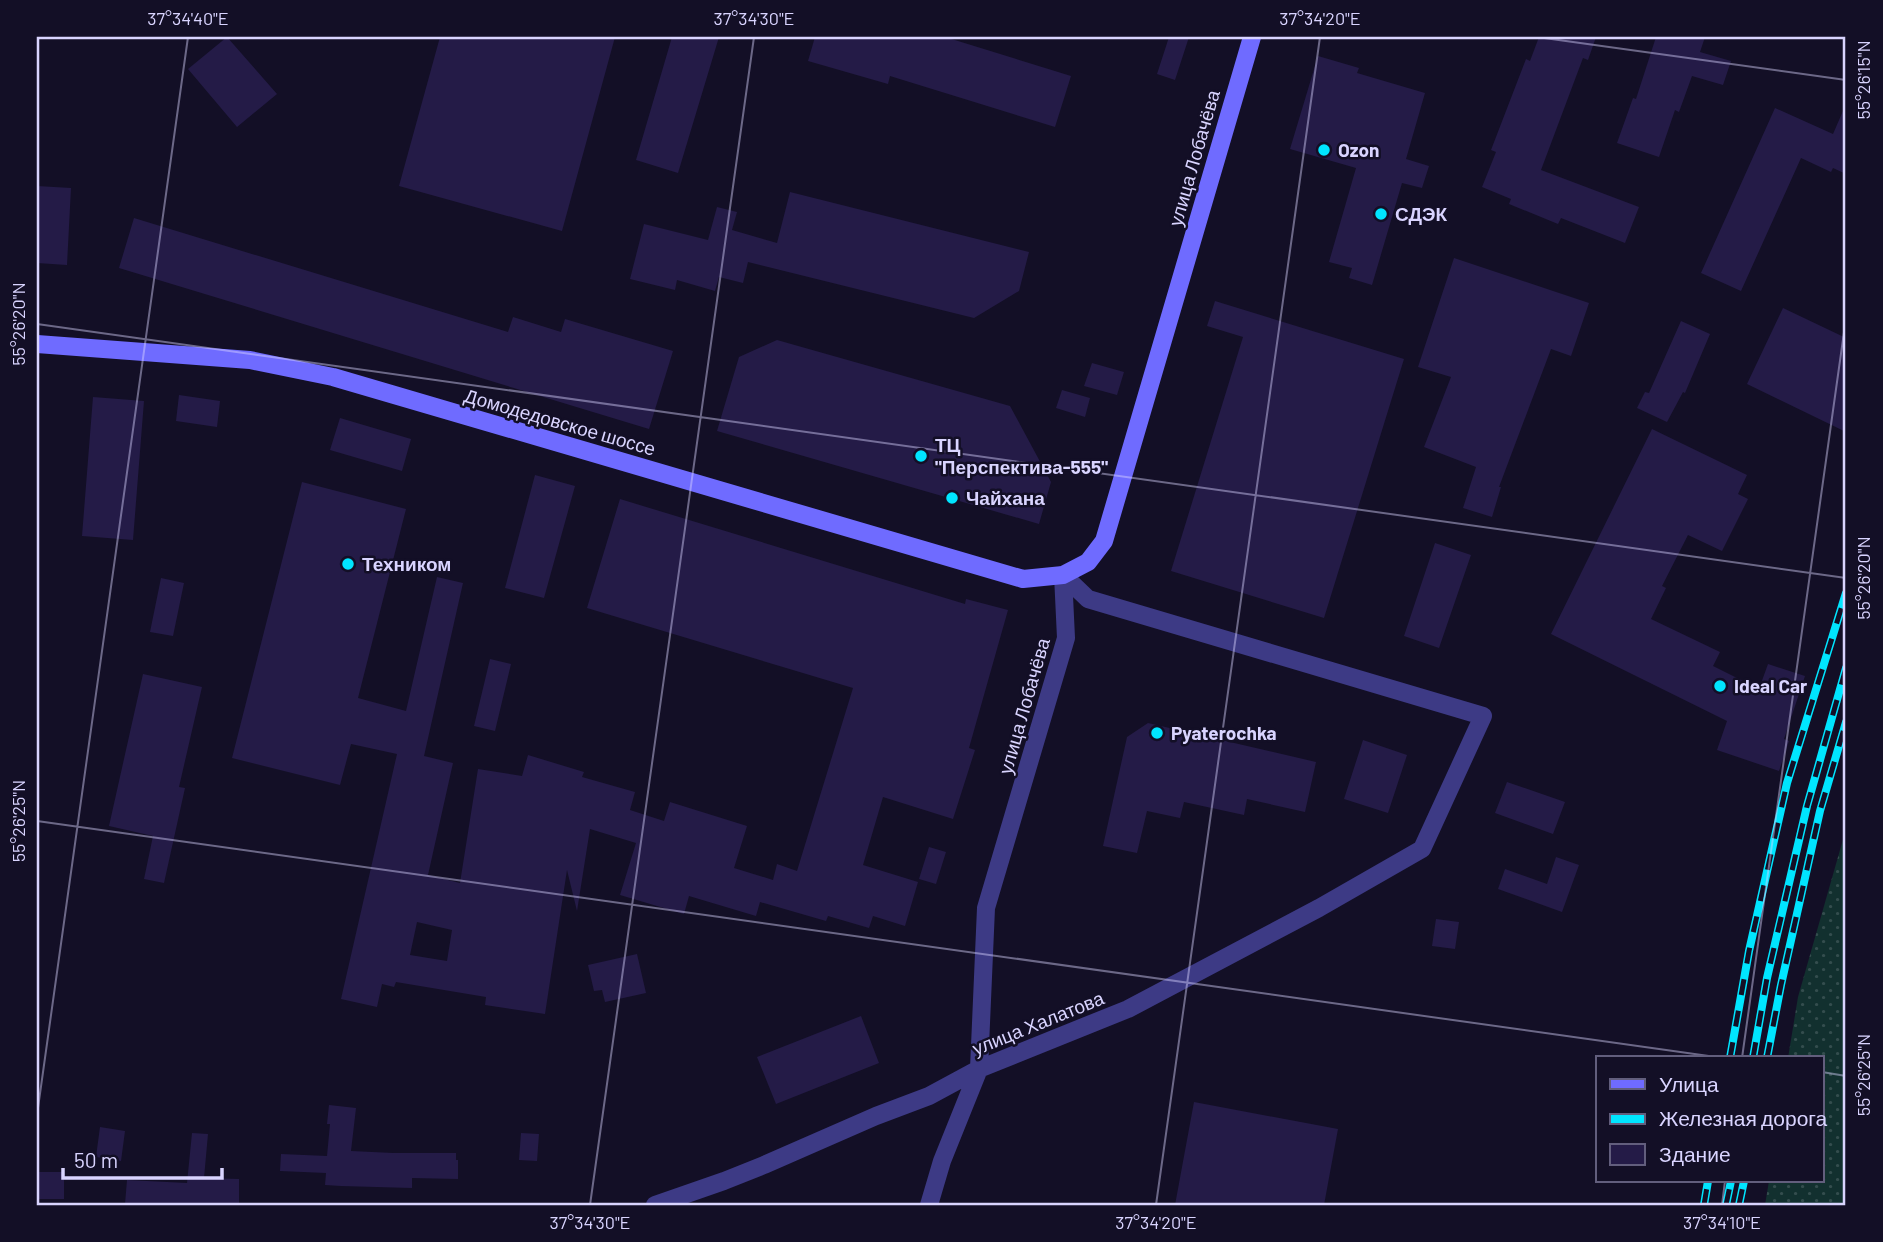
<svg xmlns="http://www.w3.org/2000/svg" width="1883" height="1242" font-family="Barlow,sans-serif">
  <defs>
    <pattern id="grass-dots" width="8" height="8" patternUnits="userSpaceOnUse" patternTransform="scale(1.75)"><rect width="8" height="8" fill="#12302f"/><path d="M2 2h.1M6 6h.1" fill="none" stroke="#344d4e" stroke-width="1.8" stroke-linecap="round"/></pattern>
  </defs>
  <rect width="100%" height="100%" fill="#130f26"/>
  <path fill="url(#grass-dots)" d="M 1846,829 L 1846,1205 L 1765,1205 L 1769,1181 L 1822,1181 L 1822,1058 L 1788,1058 L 1798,997 Z"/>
  <path fill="#241b47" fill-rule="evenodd" d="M 227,37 L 277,94 L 237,127 L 188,69 Z
    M 440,37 L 615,37 L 562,231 L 399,186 Z
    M 672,37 L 719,37 L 678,173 L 636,160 Z
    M 815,37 L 945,37 L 1071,76 L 1055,127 L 890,76 L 888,84 L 808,61 Z
    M 1169,37 L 1189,37 L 1175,80 L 1157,74 Z
    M 1539,37 L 1596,37 L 1588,60 L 1583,58 L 1541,170 L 1639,207 L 1625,243 L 1561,218 L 1558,224 L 1509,204 L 1511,199 L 1482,187 L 1496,152 L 1491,150 L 1526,59 L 1530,61 Z
    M 1656,37 L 1705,37 L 1700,52 L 1731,61 L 1723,85 L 1692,76 L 1679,112 L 1675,110 L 1659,157 L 1617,143 L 1633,98 L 1636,99 Z
    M 1318,56 L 1359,68 L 1357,73 L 1425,93 L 1406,159 L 1429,166 L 1422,188 L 1402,183 L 1372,285 L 1349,278 L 1352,268 L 1329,262 L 1356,168 L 1290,149 Z
    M 1846,104 L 1846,174 L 1833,168 L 1831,172 L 1801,158 L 1741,291 L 1701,273 L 1775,108 L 1833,134 Z
    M 37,186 L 71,188 L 67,265 L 37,263 Z
    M 790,192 L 1029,252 L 1019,291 L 974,318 L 748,262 L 743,283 L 719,277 L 715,291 L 677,280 L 675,290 L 630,279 L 644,224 L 708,240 L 717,207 L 737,212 L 732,230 L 777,243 Z
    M 134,218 L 508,332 L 513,317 L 561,332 L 565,319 L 673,351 L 649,429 L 119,268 Z
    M 1454,258 L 1589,303 L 1571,356 L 1551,349 L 1499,487 L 1501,487 L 1492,517 L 1463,508 L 1476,467 L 1424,447 L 1451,377 L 1418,367 Z
    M 1215,301 L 1404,359 L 1324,618 L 1171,571 L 1243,337 L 1207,326 Z
    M 1783,308 L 1846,338 L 1846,432 L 1747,384 Z
    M 1681,321 L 1710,334 L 1685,393 L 1683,392 L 1667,422 L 1637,408 L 1645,392 L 1649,393 Z
    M 777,340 L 1010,406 L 1051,482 L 1039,524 L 717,431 L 739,357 Z
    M 1092,363 L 1124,372 L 1117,395 L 1084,386 Z
    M 1062,390 L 1090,398 L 1085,417 L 1056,408 Z
    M 179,395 L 220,401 L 217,427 L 176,421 Z
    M 93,397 L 144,401 L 133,540 L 82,536 Z
    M 340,418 L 411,439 L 402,471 L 330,450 Z
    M 1652,429 L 1747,475 L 1738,494 L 1748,499 L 1722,551 L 1688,535 L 1662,586 L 1666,588 L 1651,619 L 1720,652 L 1713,666 L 1759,689 L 1768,664 L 1805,676 L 1784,739 L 1789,741 L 1779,771 L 1717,750 L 1727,721 L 1551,634 Z
    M 535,475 L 575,486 L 544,598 L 505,588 Z
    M 302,482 L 406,509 L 358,698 L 406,711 L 437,577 L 463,583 L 424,756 L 453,763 L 428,875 L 460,883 L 478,769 L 522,776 L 528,755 L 584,772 L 582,777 L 635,792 L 630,810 L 664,821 L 670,802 L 747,826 L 734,868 L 773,880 L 777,864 L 797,871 L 853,688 L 587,608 L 620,499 L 965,604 L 966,599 L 1008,610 L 969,748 L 975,750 L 953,819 L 883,797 L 863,865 L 918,882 L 905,926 L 873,916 L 869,928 L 828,916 L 826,921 L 760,902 L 756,916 L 689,896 L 684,914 L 620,895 L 636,843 L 590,829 L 577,911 L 567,870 L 545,1014 L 485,1005 L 486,997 L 396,982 L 394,987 L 382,984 L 377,1007 L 341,999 L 397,754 L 351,744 L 340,785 L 232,758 ZM 417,922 L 452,930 L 447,961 L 410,955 Z
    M 1435,543 L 1471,555 L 1439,648 L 1404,636 Z
    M 161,578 L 184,583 L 173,636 L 150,632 Z
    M 490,659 L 511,664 L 495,731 L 474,726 Z
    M 143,674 L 202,687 L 179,787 L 185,788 L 164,883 L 144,879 L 153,836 L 109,826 Z
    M 1148,723 L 1316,762 L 1305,812 L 1247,799 L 1244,815 L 1184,802 L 1180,818 L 1147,811 L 1137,853 L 1103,846 L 1127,737 Z
    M 1363,740 L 1407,755 L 1388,813 L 1344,799 Z
    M 1507,782 L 1565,802 L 1553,834 L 1495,813 Z
    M 929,847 L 946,852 L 936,884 L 919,879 Z
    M 1556,857 L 1579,865 L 1562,912 L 1498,889 L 1505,869 L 1547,884 Z
    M 1436,919 L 1459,922 L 1455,949 L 1432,946 Z
    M 637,954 L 646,993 L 605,1002 L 602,990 L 594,991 L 588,965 Z
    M 861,1016 L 879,1063 L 776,1104 L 757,1057 Z
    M 1194,1102 L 1338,1129 L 1324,1205 L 1175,1205 Z
    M 329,1105 L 356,1108 L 351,1151 L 393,1153 L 456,1153 L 456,1160 L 458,1160 L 458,1179 L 412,1178 L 412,1188 L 341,1186 L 325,1185 L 326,1173 L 280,1171 L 281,1154 L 327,1156 L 330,1124 L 327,1124 Z
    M 100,1127 L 125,1131 L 121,1161 L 96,1157 Z
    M 192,1133 L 208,1134 L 204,1178 L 239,1179 L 239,1205 L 125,1204 L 127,1180 L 187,1183 Z
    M 521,1133 L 539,1134 L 537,1161 L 519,1160 Z
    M 37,1172 L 64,1172 L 64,1199 L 37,1199 Z"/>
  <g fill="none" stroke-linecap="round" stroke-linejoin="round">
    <path stroke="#3d3a85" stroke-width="18" d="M 655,1205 L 724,1181 L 764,1165 L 876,1116 L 929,1096 L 979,1069 L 1128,1009 L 1319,908 L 1422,849 L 1483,716 L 1088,599 L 1063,575
      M 929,1205 L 942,1161 L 979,1069 L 986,908 L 1066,638 L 1063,575"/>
    <path stroke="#6f6bff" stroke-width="18" d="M 37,344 L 250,360 L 333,377 L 1023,579 L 1063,575 L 1088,562 L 1104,541 L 1252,37"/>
    <defs>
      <path id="rail" d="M 1730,1058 L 1749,951 L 1787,783 L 1846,593
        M 1753,1058 L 1767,978 L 1807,806 L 1846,668
        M 1767,1058 L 1781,985 L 1820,811 L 1846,722
        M 1704,1205 L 1708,1181
        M 1726,1205 L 1731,1181
        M 1739,1205 L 1744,1181"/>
    </defs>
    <use href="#rail" stroke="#00e5ff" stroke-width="8"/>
    <use href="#rail" stroke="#130f26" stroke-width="5" stroke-dasharray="16" stroke-linecap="butt"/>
  </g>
  <path fill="none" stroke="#d9d4ff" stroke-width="2" stroke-opacity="0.45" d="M 1537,37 L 1846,80M 37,324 L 1846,578M 37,821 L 1723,1058M 1742,1058 L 1846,318M 1822,1072 L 1846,1076M 37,1115 L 188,37M 590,1205 L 754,37M 1156,1205 L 1320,37M 1722,1205 L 1725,1181"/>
  <g fill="#00e5ff" stroke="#130f26" stroke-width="2.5">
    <circle cx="1324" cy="150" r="7"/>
    <circle cx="1381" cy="214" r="7"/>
    <circle cx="921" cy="456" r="7"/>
    <circle cx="952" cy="498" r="7"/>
    <circle cx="348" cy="564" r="7"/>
    <circle cx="1720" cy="686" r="7"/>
    <circle cx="1157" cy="733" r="7"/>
  </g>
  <g text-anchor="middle" stroke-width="5" stroke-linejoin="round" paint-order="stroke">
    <g font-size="19" font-weight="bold" fill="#d9d4ff" stroke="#130f26" text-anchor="start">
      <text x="1338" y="157">Ozon</text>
      <text x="1395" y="221">СДЭК</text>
      <text x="935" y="452">ТЦ<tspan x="935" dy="22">"Перспектива-555"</tspan></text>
      <text x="966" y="505">Чайхана</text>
      <text x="362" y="571">Техником</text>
      <text x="1734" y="693">Ideal Car</text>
      <text x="1171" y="740">Pyaterochka</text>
    </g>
    <g font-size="19" fill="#d9d4ff" stroke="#130f26">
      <text transform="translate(1194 158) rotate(-74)" y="7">улица Лобачёва</text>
      <text transform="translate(560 422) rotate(16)" y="7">Домодедовское шоссе</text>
      <text transform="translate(1024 706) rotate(-74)" y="7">улица Лобачёва</text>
      <text transform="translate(1038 1023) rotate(-22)" y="7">улица Халатова</text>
    </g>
  </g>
  <rect width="1883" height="1242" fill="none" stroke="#130f26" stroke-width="77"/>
  <rect x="1596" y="1056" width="228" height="126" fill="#130f26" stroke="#625e7d" stroke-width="2"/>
  <rect x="1610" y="1079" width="35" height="10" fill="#6f6bff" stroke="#625e7d" stroke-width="2"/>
  <text x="1659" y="1092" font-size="21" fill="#d9d4ff">Улица</text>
  <rect x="1610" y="1114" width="35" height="10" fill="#00e5ff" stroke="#625e7d" stroke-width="2"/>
  <text x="1659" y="1126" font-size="21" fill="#d9d4ff">Железная дорога</text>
  <rect x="1610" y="1144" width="35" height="21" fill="#241b47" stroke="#625e7d" stroke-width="2"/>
  <text x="1659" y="1162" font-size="21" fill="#d9d4ff">Здание</text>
  <path d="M63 1168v10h159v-10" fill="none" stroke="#d9d4ff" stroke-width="3.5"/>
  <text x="74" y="1168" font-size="21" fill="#d9d4ff" stroke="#130f26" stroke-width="5" paint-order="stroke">50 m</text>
  <rect x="38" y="38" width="1806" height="1166" fill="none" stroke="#d9d4ff" stroke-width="2.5"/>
  <g font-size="18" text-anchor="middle" fill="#d9d4ff">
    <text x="188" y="25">37°34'40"E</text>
    <text x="754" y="25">37°34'30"E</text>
    <text x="1320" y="25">37°34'20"E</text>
    <text transform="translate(1864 80) rotate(-90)" y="6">55°26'15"N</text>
    <text transform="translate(19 324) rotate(-90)" y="6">55°26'20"N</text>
    <text transform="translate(1864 578) rotate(-90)" y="6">55°26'20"N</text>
    <text transform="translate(19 821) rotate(-90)" y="6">55°26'25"N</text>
    <text transform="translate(1864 1075) rotate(-90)" y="6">55°26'25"N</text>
    <text x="590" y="1229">37°34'30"E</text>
    <text x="1156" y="1229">37°34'20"E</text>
    <text x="1722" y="1229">37°34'10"E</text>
  </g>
</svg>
